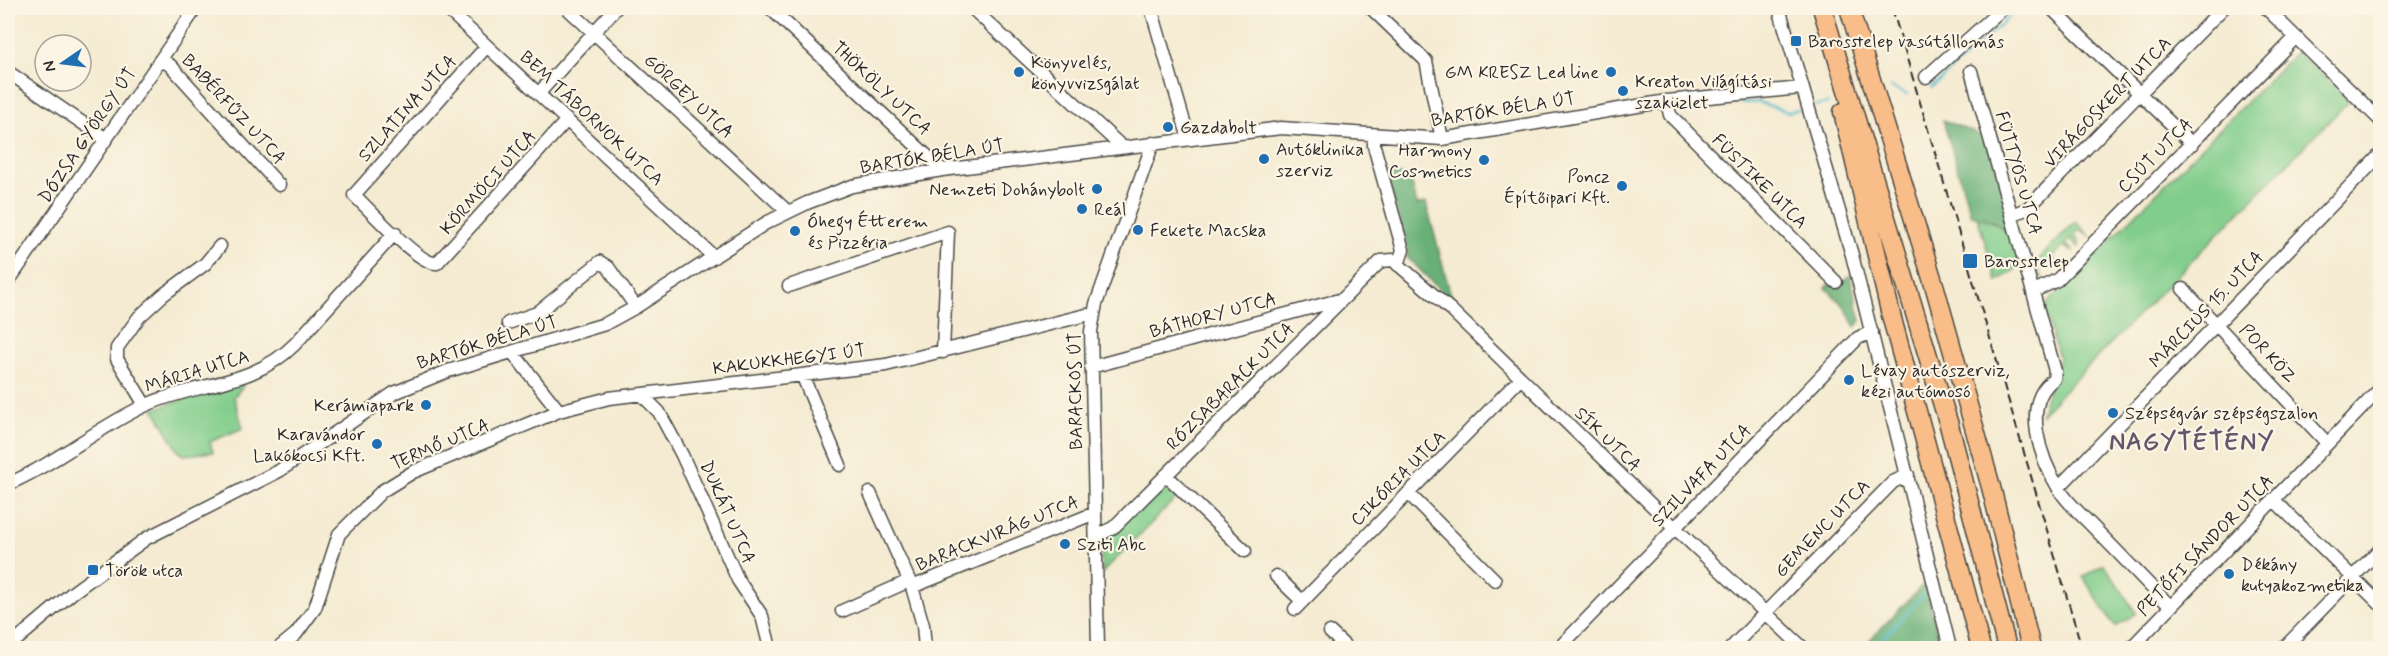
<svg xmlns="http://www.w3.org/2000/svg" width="2388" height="656" font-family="Mynerve,sans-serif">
  <rect width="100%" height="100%" fill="#fcf5e5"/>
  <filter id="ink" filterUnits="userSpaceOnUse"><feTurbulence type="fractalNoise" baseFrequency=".0167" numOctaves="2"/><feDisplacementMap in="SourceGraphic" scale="12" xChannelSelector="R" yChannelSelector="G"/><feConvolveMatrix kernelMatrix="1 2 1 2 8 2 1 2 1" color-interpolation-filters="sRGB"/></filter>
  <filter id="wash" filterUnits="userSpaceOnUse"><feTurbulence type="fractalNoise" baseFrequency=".008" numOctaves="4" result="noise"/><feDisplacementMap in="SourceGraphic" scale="24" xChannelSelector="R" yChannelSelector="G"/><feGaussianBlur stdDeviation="1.35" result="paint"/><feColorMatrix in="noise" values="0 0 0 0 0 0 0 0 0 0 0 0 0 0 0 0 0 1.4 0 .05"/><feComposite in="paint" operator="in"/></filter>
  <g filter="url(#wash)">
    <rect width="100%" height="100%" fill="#f5ebd2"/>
    <path fill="#81cd8b" stroke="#567c5b" stroke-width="1.5" d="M 2297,51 L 2349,101 L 2040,415 L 2059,358 L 2044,307 Z
      M 1977,216 C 2007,226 2015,236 2023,265 L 1997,281 Z
      M 2076,221 L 2091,237 L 2079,230 L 2074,236 L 2079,241 L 2079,247 L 2070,239 L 2066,244 L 2074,252 L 2063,246 L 2052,258 L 2057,263 L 2050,260 L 2038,272 L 2043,277 L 2038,277 L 2035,263 Z
      M 238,381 L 243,386 L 234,397 L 243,428 L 210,442 L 213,452 L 184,455 L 179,452 L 154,409 Z
      M 1165,481 L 1179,495 L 1102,573 L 1101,543 Z
      M 2104,564 L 2136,613 L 2115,627 L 2083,577 Z"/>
    <path fill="#68b077" stroke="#4a6e51" stroke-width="1.5" d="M 1943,120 L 1988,138 L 2016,240 L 1995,222 L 1971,215 Z
      M 1386,173 L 1410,176 L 1417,205 L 1426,203 L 1453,303 L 1407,257 L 1408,250 Z
      M 1850,275 L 1861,321 L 1856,327 L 1844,306 L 1826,288 L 1831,283 L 1837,288 Z
      M 1925,583 L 1941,648 L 1862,648 Z"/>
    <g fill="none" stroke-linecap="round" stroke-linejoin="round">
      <path stroke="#55bdd2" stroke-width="2" d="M 1891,87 L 1907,95
        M 1931,88 L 2019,8
        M 1739,103 L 1758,102 L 1788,112 L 1799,110
        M 1815,106 L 1828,103
        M 1874,648 L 1926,592"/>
    </g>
  </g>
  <g filter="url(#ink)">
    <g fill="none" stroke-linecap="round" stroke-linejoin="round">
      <defs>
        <path id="minor" d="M 446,8 L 714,257
          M 567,8 L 788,212
          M 770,8 L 942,170
          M 972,8 L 1122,147
          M 1151,8 L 1189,139
          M 1371,8 L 1426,61 L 1442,139
          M 1779,8 L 1852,255 L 1950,648
          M 2051,8 L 2192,144
          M 2266,8 L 2380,120
          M 487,46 L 354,195 C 368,208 420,266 437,263 L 567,120
          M 161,59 L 171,66 L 279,185
          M 1971,71 L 2055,371 L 2054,379 C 2020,404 2041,460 2059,489 C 2068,504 2084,517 2096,530 C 2121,555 2145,581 2170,606
          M 8,72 L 106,139
          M 1926,77 L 2003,8
          M 539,93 L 616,8
          M 1667,101 L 1670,115 L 1836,282
          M 1374,135 L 1374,146 L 1403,250 L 1398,265
          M 2012,215 L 2028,208 L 2223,8
          M 8,282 L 196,8
          M 789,286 L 948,232 L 943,352
          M 2183,289 L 2327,443
          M 2034,291 L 2057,280 L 2296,37
          M 508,323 L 537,313 L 600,262 L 608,267 L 636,307
          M 513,353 L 559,411
          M 1091,367 L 1343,299
          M 803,377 L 840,465
          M 643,396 L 659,412 L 682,455 L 738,580 L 762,616 L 770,648
          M 145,405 L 117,359 L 117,348 L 139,317 L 163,295 L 205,264 L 220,246
          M 1166,475 L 1245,551
          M 8,484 C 55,464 97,428 144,406 C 195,382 253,387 295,344 L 395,233
          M 2058,488 L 2380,155
          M 870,493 L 912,587 L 923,625 L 925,648
          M 1408,493 L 1495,580
          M 2273,499 L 2380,604
          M 1096,536 L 1113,528 L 1381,261 L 1393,260 L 1451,310 L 1675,528 L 1803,648
          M 1276,576 L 1302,601
          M 912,587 L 1095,513
          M 1295,609 L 1520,379
          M 842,611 L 909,581
          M 1330,632 L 1347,648
          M 2140,640 L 2148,648
          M 8,647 L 72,593 L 147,538 L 279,471 L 394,393 L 448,371 L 605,324 L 636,307 L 766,223 L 807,203 L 852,186 L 942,170 L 1281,128 L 1442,139 L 1667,101 L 1801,88
          M 279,648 L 296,634 L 315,608 L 339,534 L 382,491 L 413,472 L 559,411 L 609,398 L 886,365 L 1086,315 L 1093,316
          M 1098,648 L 1091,331 L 1096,304 L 1153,143
          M 1559,648 L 1858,338 L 1872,332
          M 1731,648 L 1893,482 L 1908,475
          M 2131,648 L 2380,389
          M 2284,648 L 2380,549"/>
        <path id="highway" d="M 1822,8 L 1949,425 L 2007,648
          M 1849,8 L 1935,288 L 1991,487 L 2031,648
          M 1843,112 L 1891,315 L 1981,648"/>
      </defs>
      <use href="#minor" stroke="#494844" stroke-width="15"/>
      <use href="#highway" stroke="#494844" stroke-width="21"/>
      <use href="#minor" stroke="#fff" stroke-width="12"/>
      <use href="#highway" stroke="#f8bd88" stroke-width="18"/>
      <path stroke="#2b2b2b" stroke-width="2" stroke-dasharray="9 4.5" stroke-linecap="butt" d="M 1892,8 L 2082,648"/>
    </g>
  </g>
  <g fill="#1f6fb2" stroke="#fcf5e5" stroke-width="2">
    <rect x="1790" y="35" width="12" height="12" rx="3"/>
    <circle cx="1019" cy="72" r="6"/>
    <circle cx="1611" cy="72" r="6"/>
    <circle cx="1623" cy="91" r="6"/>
    <circle cx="1168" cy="127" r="6"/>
    <circle cx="1264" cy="159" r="6"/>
    <circle cx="1484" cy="160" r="6"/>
    <circle cx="1622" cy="186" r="6"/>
    <circle cx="1097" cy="189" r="6"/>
    <circle cx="1082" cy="209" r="6"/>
    <circle cx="1138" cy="230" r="6"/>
    <circle cx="795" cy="231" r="6"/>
    <rect x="1962" y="253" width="16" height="16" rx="3"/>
    <circle cx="1849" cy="380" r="6"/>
    <circle cx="426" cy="405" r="6"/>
    <circle cx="2113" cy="413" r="6"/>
    <circle cx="377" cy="444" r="6"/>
    <circle cx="1065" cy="544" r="6"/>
    <rect x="87" y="564" width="12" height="12" rx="3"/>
    <circle cx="2229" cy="574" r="6"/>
  </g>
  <g text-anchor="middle" stroke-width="4.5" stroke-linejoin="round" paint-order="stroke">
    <g font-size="18" fill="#2b2b2b" stroke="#fcf5e5" text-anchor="start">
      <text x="1808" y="47">Barosstelep vasútállomás</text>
      <text x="1031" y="68">Könyvelés,<tspan x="1031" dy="21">könyvvizsgálat</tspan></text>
      <text x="1599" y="78" text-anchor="end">GM KRESZ Led line</text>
      <text x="1635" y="87">Kreaton Világítási<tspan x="1635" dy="21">szaküzlet</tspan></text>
      <text x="1180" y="133">Gazdabolt</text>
      <text x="1276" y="155">Autóklinika<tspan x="1276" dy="21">szerviz</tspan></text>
      <text x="1472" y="156" text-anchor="end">Harmony<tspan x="1472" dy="21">Cosmetics</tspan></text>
      <text x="1610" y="182" text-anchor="end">Poncz<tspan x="1610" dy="21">Építőipari Kft.</tspan></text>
      <text x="1085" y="195" text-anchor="end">Nemzeti Dohánybolt</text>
      <text x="1094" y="215">Reál</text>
      <text x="807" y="227">Óhegy Étterem<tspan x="807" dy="21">és Pizzéria</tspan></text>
      <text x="1150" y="236">Fekete Macska</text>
      <text x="1984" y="267">Barosstelep</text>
      <text x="1861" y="376">Lévay autószerviz,<tspan x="1861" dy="21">kézi autómosó</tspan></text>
      <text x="414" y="411" text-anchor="end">Kerámiapark</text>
      <text x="2125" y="419">Szépségvár szépségszalon</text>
      <text x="365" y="440" text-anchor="end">Karavándor<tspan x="365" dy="21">Lakókocsi Kft.</tspan></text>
      <text x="1077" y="550">Sziti Abc</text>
      <text x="2241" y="570">Dékány<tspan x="2241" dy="21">kutyakozmetika</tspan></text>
      <text x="105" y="576">Török utca</text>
    </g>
    <g font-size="18" fill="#2b2b2b" stroke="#fcf5e5">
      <text transform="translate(882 88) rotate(43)" y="6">THÖKÖLY UTCA</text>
      <text transform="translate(689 96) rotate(43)" y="6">GÖRGEY UTCA</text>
      <text transform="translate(2107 102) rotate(-46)" y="6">VIRÁGOSKERT UTCA</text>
      <text transform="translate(407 108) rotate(-48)" y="6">SZLATINA UTCA</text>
      <text transform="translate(234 109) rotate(47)" y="6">BABÉRFŰZ UTCA</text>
      <text transform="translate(1503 109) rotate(-9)" y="6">BARTÓK BÉLA ÚT</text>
      <text transform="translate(592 118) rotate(43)" y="6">BEM TÁBORNOK UTCA</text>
      <text transform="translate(87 135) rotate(-56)" y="6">DÓZSA GYÖRGY ÚT</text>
      <text transform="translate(2155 155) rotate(-45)" y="6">CSÚT UTCA</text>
      <text transform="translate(932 156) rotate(-9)" y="6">BARTÓK BÉLA ÚT</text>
      <text transform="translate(2019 173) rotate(74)" y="6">FÜTTYÖS UTCA</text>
      <text transform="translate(1760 181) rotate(45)" y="6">FÜSTIKE UTCA</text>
      <text transform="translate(488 182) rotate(-48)" y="6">KÖRMÖCI UTCA</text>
      <text transform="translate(2206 309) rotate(-46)" y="6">MÁRCIUS 15. UTCA</text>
      <text transform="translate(1213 315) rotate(-15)" y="6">BÁTHORY UTCA</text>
      <text transform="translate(487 342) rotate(-17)" y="6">BARTÓK BÉLA ÚT</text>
      <text transform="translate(2268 353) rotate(47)" y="6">POR KÖZ</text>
      <text transform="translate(789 359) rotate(-7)" y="6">KAKUKKHEGYI ÚT</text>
      <text transform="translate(197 371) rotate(-17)" y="6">MÁRIA UTCA</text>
      <text transform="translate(1230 386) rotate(-45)" y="6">RÓZSABARACK UTCA</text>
      <text transform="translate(1075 391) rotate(-91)" y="6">BARACKOS ÚT</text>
      <text transform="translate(1608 439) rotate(44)" y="6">SÍK UTCA</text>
      <text transform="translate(440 444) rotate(-23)" y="6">TERMŐ UTCA</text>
      <text transform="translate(1701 475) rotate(-46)" y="6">SZILVAFA UTCA</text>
      <text transform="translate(1398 478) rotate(-45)" y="6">CIKÓRIA UTCA</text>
      <text transform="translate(728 512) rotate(66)" y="6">DUKÁT UTCA</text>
      <text transform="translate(1822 528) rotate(-46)" y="6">GEMENC UTCA</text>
      <text transform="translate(997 533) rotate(-22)" y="6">BARACKVIRÁG UTCA</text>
      <text transform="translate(2205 545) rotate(-46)" y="6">PETŐFI SÁNDOR UTCA</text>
    </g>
    <g font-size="24" font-weight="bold" letter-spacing="1.5" fill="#64566b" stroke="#fcf5e5">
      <text x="2192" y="449">NAGYTÉTÉNY</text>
    </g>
  </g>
  <rect width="2388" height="656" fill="none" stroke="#fcf5e5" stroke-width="30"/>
  <g transform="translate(63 63) rotate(256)"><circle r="28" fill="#fcf5e5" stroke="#a8a49b" stroke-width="1.5"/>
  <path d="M0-4.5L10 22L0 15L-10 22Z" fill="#1f6fb2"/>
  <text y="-9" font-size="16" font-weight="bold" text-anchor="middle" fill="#2b2b2b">N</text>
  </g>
</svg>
